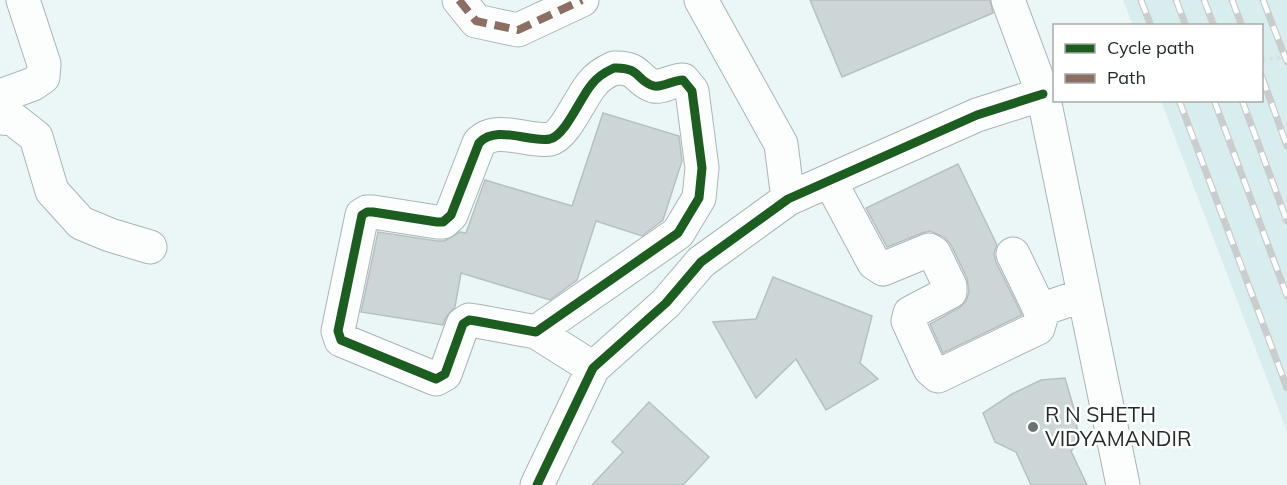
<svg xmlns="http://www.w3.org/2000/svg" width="1287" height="485" font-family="Mulish,sans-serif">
  <rect width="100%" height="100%" fill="#ebf6f6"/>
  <path fill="#d8eded" d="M 1123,0 L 1287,0 L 1287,431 L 1161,101 L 1262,100 L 1262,26 L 1133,25 Z"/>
  <path fill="#cdd6d6" stroke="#b7c0c0" stroke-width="1.5" d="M 810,0 L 990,0 L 993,13 L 842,77 Z
    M 603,113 L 679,136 L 682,161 L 663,220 L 642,236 L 596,221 L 577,280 L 550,300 L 461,273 L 455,307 L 446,317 L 443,325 L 361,312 L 378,232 L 437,241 L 444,241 L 460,232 L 466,233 L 485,180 L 572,206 Z
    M 958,164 L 997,245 L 994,253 L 996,262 L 1022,315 L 943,353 L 930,324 L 959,308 L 966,301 L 969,292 L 967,278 L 951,245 L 944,237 L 930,231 L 922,233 L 887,247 L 866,208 Z
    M 773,277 L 872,316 L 860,363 L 878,379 L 826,410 L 796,359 L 756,398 L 713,322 L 756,319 Z
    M 1065,378 L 1074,409 L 1079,441 L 1071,451 L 1087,485 L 1031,485 L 1016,452 L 995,442 L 983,413 L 1012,394 L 1041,380 Z
    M 649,402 L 709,457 L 683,485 L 592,485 L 623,452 L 612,442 Z"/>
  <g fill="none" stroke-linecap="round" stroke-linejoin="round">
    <defs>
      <path id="minor" d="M 459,0 L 476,21 L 518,30 L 582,0
        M 701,0 L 781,144 L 788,199
        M 1008,0 L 1043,94 L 1123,485
        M 614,68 C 641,67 636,81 654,86 C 662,88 673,80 683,80 L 692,91 L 702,168 L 699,198 L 678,233 L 536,332 L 476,321 L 469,320 L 463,324 L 445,374 L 436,379 L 341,340 L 338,331 L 362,215 L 367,212 L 373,212 L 437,222 L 443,222 L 451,215 L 479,143 C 496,124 529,143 550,139 C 566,135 581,96 592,84 C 598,76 605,72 614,68 Z
        M 0,96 L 33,84 L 43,77 L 44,64 L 23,0
        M 0,118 L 13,119 L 36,137 L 52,191 L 81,223 L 110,235 L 150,247
        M 830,181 L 874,263 L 883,269 L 929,250 L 934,253 L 950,286 L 950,292 L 910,313 L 908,321 L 930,369 L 938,376 L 1038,328 L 1041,318 L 1040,310 L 1084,295
        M 1013,254 L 1040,310
        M 536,332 L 593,368
        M 537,485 L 593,368 L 666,303 L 701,262 L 788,199 L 977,115 L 1043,94"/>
    </defs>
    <use href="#minor" stroke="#abb4b4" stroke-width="35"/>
    <path stroke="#dde0e0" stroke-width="4" stroke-dasharray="3 4.5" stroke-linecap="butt" d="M 1262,60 L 1287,57"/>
    <use href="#minor" stroke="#fcfefe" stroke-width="33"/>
    <defs>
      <path id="rail" d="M 1141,0 L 1151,26
        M 1176,0 L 1186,26
        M 1204,0 L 1214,26
        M 1232,0 L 1242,26
        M 1263,0 L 1287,62
        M 1262,77 L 1287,146
        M 1179,100 L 1287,388
        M 1214,100 L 1287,296
        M 1242,100 L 1287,221"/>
    </defs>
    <use href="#rail" stroke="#cbcdcd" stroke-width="7"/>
    <use href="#rail" stroke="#fff" stroke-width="4.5" stroke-dasharray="14" stroke-linecap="butt"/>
    <path stroke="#8d6e63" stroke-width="8" stroke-dasharray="15 8" stroke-linecap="butt" d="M 459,0 L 476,21 L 518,30 L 582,0"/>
    <defs>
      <path id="cycleway" d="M 614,68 C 641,67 636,81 654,86 C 662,88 673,80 683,80 L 692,91 L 702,168 L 699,198 L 678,233 L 536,332 L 476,321 L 469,320 L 463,324 L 445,374 L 436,379 L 341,340 L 338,331 L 362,215 L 367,212 L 373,212 L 437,222 L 443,222 L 451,215 L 479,143 C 496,124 529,143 550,139 C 566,135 581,96 592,84 C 598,76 605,72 614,68 Z
        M 537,485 L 593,368 L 666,303 L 701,262 L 788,199 L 977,115 L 1043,94"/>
    </defs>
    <use href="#cycleway" stroke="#fff" stroke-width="13"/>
    <use href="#cycleway" stroke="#1b5e20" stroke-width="9"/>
  </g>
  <circle fill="#6a7272" stroke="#fff" stroke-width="2" cx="1033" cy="427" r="6"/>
  <g text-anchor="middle" stroke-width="5" stroke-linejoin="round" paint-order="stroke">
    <g font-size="21" fill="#242b2b" stroke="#fff" text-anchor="start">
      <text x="1045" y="422">R N SHETH<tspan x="1045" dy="24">VIDYAMANDIR</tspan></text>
    </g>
  </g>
  <rect x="1053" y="24" width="210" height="78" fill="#ffffff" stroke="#a7aaaa" stroke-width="1.5"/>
  <rect x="1065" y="44" width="30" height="9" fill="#1b5e20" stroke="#a7aaaa" stroke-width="1.5"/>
  <text x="1107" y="54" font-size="18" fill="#242b2b">Cycle path</text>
  <rect x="1065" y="74" width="30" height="9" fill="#8d6e63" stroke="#a7aaaa" stroke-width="1.5"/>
  <text x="1107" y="84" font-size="18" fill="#242b2b">Path</text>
</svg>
